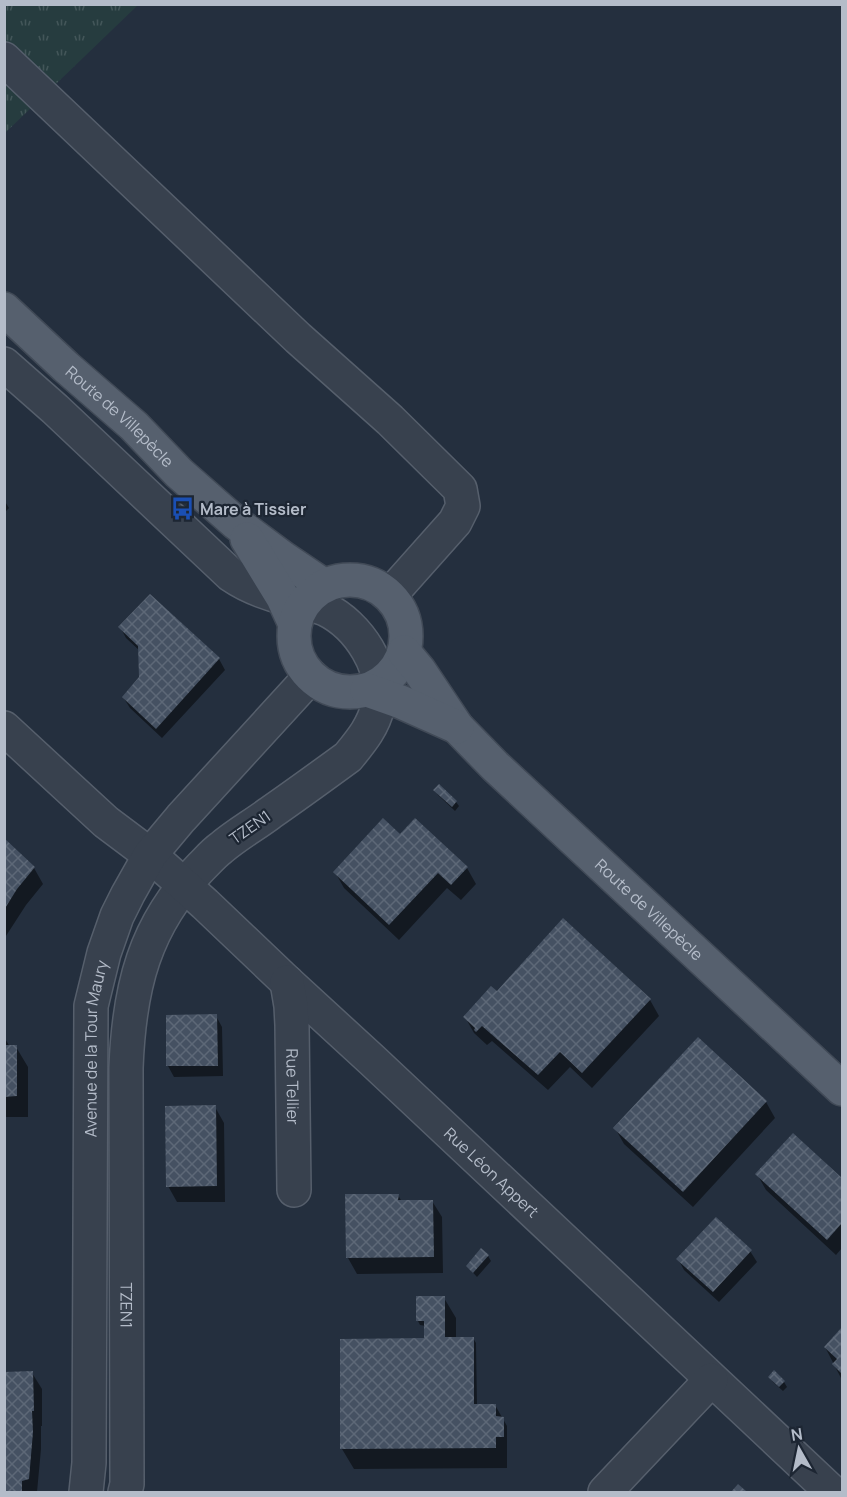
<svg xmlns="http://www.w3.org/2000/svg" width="847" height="1497" font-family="Manrope,sans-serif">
  <defs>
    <pattern id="grass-tufts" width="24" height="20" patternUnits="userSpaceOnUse" patternTransform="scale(1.5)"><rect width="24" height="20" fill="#263c3f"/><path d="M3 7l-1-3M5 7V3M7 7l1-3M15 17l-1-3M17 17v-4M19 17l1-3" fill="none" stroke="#435659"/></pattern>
    <pattern id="building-cross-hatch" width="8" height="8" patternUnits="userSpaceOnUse" patternTransform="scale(1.5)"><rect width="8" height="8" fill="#455162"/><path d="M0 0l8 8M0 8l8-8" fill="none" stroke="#5d6877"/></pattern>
  </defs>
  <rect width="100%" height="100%" fill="#242f3e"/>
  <path fill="url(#grass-tufts)" d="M 5,5 L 138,5 L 5,133 Z"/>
  <path fill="#0007" d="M 4,500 L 9,508 L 4,513 Z
    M 120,627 L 219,659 L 225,670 L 162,738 L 130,708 L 123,697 L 141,678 L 140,651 L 126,638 Z
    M 435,790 L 456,802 L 459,806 L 455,811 L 438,795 Z
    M 400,836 L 467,868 L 476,884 L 461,900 L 447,888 L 399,940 L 344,888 L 335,872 Z
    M 4,840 L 34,868 L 43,884 L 26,905 L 4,939 Z
    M 564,920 L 650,1000 L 659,1016 L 592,1088 L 570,1067 L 548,1090 L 492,1041 L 487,1045 L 474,1033 L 465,1017 L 497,993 Z
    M 216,1016 L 222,1027 L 223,1076 L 174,1077 L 168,1066 Z
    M 4,1037 L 10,1047 L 16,1047 L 28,1067 L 28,1117 L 4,1117 Z
    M 766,1102 L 775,1118 L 693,1207 L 624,1144 L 615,1128 Z
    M 215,1107 L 224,1123 L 225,1202 L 177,1202 L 168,1186 Z
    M 793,1135 L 842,1180 L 842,1248 L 836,1255 L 766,1190 L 757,1174 Z
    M 398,1195 L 402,1202 L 432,1201 L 442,1217 L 443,1273 L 357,1274 L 348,1258 L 347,1196 Z
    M 482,1250 L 488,1256 L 491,1261 L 477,1277 L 467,1266 Z
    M 750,1251 L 757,1262 L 719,1302 L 684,1270 L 678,1259 Z
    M 444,1298 L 456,1318 L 456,1338 L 473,1338 L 476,1343 L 477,1405 L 495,1405 L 507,1426 L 507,1468 L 354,1469 L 342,1449 L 426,1340 L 426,1326 L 420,1325 L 418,1321 Z
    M 842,1330 L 842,1380 L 825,1347 Z
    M 32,1373 L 42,1389 L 42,1426 L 41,1426 L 41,1449 L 37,1492 L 4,1492 L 4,1374 Z
    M 770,1377 L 784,1382 L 787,1387 L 783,1391 L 773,1382 Z"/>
  <path fill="url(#building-cross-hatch)" d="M 150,594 L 220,658 L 156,729 L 122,697 L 139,677 L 138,646 L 118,627 Z
    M 439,784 L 457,801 L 452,807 L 433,790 Z
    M 383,818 L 400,834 L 415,818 L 468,867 L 451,885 L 438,873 L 389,925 L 333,872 Z
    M 4,838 L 35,867 L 17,889 L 4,910 Z
    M 563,918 L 651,999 L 582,1073 L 560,1052 L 538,1075 L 482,1026 L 476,1032 L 474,1030 L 475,1028 L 463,1017 L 491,986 L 497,991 Z
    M 217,1014 L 218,1066 L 166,1066 L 166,1015 Z
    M 698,1037 L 767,1101 L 683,1192 L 613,1128 Z
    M 4,1045 L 17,1045 L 17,1096 L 4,1097 Z
    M 216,1105 L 217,1186 L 166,1187 L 165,1106 Z
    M 793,1133 L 842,1178 L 842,1223 L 827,1240 L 755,1174 Z
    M 345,1194 L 399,1194 L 398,1200 L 433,1200 L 434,1257 L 346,1258 Z
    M 716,1217 L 752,1250 L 713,1292 L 676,1259 Z
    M 481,1248 L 489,1255 L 473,1273 L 466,1266 Z
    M 416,1296 L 445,1296 L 445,1337 L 474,1337 L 474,1404 L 496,1404 L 496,1416 L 504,1417 L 504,1437 L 496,1437 L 496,1448 L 340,1449 L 340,1339 L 424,1338 L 424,1321 L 416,1321 Z
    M 842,1327 L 842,1374 L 832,1364 L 837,1359 L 824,1347 Z
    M 774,1370 L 785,1381 L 779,1387 L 768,1377 Z
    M 33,1371 L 34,1411 L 32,1411 L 33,1432 L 29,1479 L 22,1481 L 22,1492 L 4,1492 L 4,1372 Z
    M 738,1484 L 747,1492 L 731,1492 Z"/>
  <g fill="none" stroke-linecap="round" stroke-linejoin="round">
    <defs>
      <g id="minor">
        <path d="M 4,59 L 298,338 L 390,420 L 460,489 L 463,506 L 455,522 L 390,595"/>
        <path id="s1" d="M 4,364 L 55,409 L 231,575 C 247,586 265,593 285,598 C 298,602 312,604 325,609 C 358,625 388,669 378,706 C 373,727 361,741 348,757 C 322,776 296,795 270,813 C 254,825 236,835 221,848 C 214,853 208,860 201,867 C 144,925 129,988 126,1068 L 127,1484 L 125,1492"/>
        <path id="s2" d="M 4,728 L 106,822 L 150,855 L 205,904 L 287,982 L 372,1060 L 832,1492"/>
        <path id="s3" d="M 287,982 L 291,1006 L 292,1025 L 294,1190"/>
        <path id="s4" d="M 86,1492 L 89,1463 L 91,1006 L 104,953 L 117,916 L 128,894 L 150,855 L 181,818 L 311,676"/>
        <path d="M 605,1492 L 711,1380"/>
      </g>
      <g id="major">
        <path id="s5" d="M 4,309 L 66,367 L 134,426 L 179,473 L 236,523 L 283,558 L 323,585"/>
        <path d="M 247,539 L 283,598 L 295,624"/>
        <circle cx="350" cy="636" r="56"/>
        <path id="s6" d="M 404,652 L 419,670 L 457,727 L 495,766 L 842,1089"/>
        <path d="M 367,690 L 401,702 L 457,727"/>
      </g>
    </defs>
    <use href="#minor" stroke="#565f6c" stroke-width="36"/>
    <use href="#major" stroke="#414a57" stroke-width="36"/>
    <use href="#minor" stroke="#38414e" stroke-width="33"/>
    <use href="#major" stroke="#56606e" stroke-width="33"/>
  </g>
  <defs>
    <symbol id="bus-bare" viewBox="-9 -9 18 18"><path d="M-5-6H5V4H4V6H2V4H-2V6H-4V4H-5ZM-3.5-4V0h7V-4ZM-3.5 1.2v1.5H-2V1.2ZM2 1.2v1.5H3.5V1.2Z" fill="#1a4fb4" stroke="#1d2633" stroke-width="2.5" paint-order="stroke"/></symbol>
  </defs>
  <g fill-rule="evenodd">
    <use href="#bus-bare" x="166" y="492" width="33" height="33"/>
  </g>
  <g text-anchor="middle" stroke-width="4.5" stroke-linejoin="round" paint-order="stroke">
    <g font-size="16" fill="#b4bcc9" stroke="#1d2633">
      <text dy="6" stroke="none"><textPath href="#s5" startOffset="158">Route de Villepècle</textPath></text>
      <text transform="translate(250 827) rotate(-35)" y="6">TZEN1</text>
      <text dy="6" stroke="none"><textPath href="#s6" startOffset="357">Route de Villepècle</textPath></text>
      <text dy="6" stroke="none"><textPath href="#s4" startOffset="444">Avenue de la Tour Maury</textPath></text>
      <text dy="6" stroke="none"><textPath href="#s3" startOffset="105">Rue Tellier</textPath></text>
      <text dy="6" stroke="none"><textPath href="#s2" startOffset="660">Rue Léon Appert</textPath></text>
      <text dy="6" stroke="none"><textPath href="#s1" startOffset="1230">TZEN1</textPath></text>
    </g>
    <g font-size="16" font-weight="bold" fill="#b4bcc9" stroke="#1d2633" text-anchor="start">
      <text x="200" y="515">Mare à Tissier</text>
    </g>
  </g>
  <rect width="847" height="1497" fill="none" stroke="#b4bcc9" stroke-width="12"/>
  <g transform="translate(799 1449) rotate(351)" stroke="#1d2633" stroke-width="4.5" paint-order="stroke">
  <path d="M0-4.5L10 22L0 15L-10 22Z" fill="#b4bcc9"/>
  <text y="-9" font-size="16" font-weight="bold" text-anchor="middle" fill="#b4bcc9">N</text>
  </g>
</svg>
